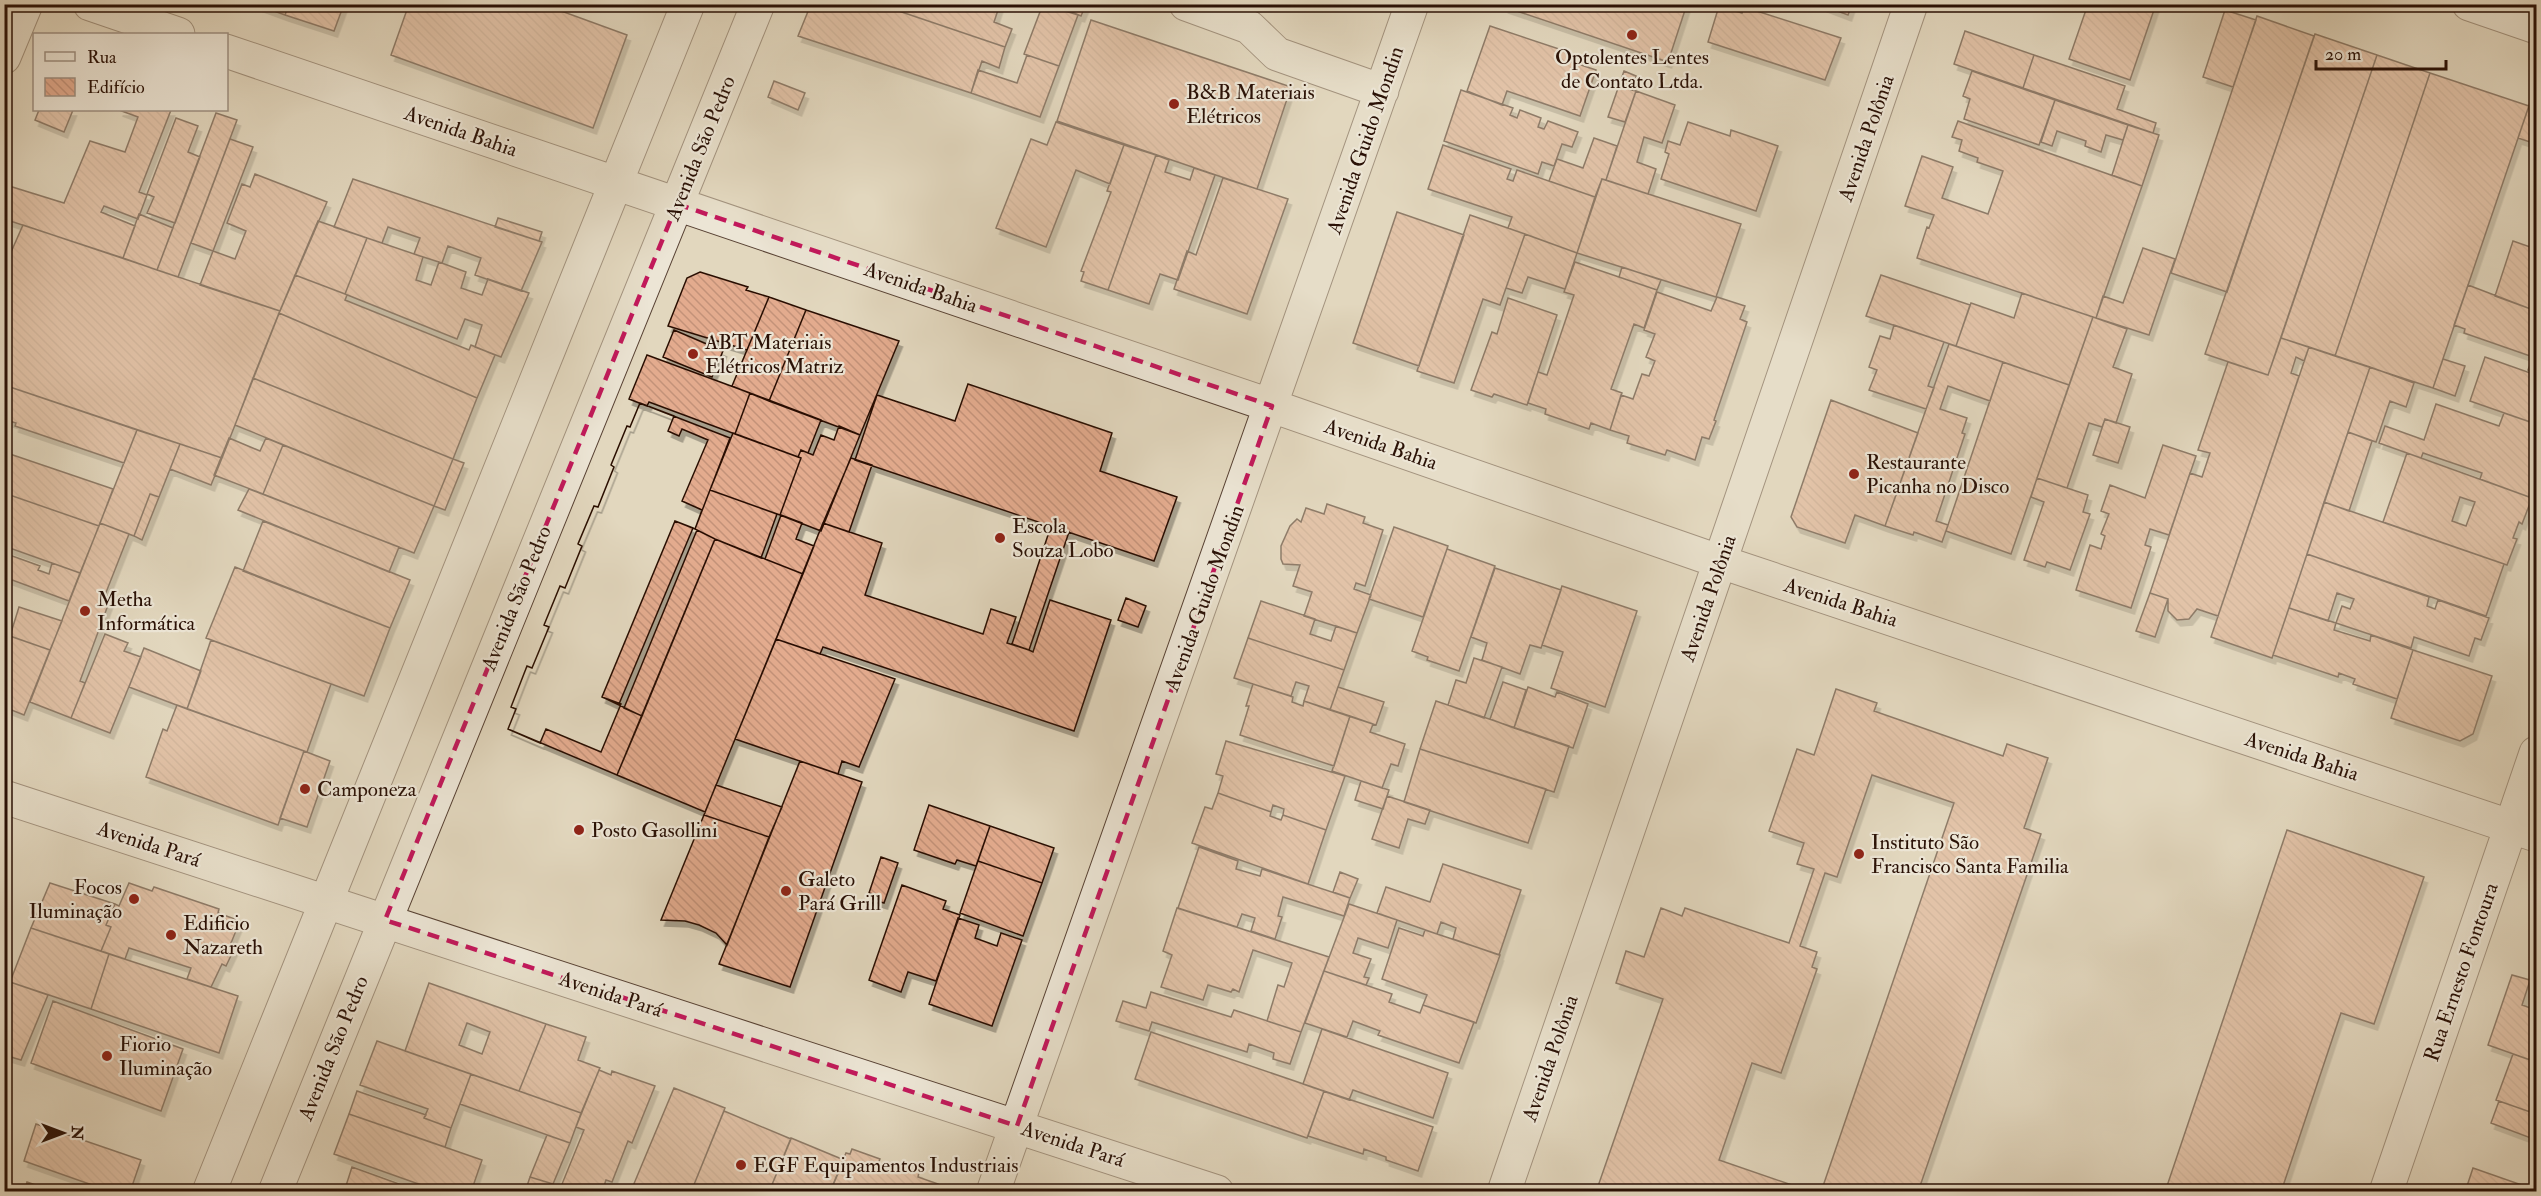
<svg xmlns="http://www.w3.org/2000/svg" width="2541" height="1196" font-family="'IM FELL Double Pica',serif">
  <defs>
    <pattern id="building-back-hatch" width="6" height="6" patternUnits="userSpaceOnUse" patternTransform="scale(1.5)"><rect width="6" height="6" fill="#e3ab8e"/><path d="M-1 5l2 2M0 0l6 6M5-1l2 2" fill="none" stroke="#c39279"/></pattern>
    <filter id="shadow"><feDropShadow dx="3.5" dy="6" stdDeviation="0" flood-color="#0004"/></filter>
  </defs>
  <rect width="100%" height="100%" fill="#e2d7be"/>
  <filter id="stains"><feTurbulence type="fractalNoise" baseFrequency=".00333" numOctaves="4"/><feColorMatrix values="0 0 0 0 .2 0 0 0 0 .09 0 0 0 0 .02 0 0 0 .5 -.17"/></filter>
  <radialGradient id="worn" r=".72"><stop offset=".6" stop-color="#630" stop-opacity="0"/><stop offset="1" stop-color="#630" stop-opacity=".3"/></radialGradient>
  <path fill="url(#building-back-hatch)" stroke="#2a1106" stroke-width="1.5" fill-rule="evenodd" filter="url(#shadow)" d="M 255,4 L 289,4 L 285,15 Z
    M 289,4 L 344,4 L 334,31 L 285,15 Z
    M 409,4 L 542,4 L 627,35 L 593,128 L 391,55 Z
    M 811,4 L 878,4 L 1005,47 L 999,68 L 982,61 L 971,93 L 798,36 Z
    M 878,4 L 1000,4 L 994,22 L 1012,29 L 1005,47 Z
    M 1043,4 L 1078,15 L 1059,66 L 1024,54 Z
    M 1053,4 L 1086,4 L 1081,16 Z
    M 1506,4 L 1687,4 L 1668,62 L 1505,7 Z
    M 1819,4 L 1852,4 L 1848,15 Z
    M 2088,4 L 2156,4 L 2130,80 L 2069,59 Z
    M 1719,6 L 1742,13 L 1744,7 L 1841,38 L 1825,80 L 1708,42 Z
    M 2225,10 L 2256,20 L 2233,87 L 2203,77 Z
    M 2257,16 L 2314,36 L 2227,292 L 2171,273 Z
    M 1091,20 L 1291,87 L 1257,189 L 1057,121 Z
    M 1490,26 L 1571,53 L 1569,61 L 1596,70 L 1580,116 L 1507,91 L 1502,105 L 1467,91 Z
    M 1965,31 L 2034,55 L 2023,88 L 1954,64 Z
    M 2315,34 L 2377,55 L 2268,375 L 2205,354 Z
    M 1027,55 L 1059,66 L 1040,117 L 971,93 L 978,70 L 1017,83 Z
    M 2034,55 L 2125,86 L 2117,109 L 2156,123 L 2153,133 L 2023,88 Z
    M 2377,55 L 2430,73 L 2335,356 L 2281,338 Z
    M 1624,71 L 1636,76 L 1631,90 L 1636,91 L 1625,122 L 1608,117 Z
    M 1972,71 L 2055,100 L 2039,145 L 1964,119 L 1970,99 L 1963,96 Z
    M 2430,73 L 2529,106 L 2433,388 L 2335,356 Z
    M 774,81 L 805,93 L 798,110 L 768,97 Z
    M 2536,85 L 2536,144 L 2518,138 Z
    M 1461,90 L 1513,108 L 1510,115 L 1517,118 L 1520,110 L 1541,118 L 1538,127 L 1544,129 L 1548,121 L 1578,132 L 1572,147 L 1562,144 L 1554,166 L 1542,162 L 1538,174 L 1444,141 Z
    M 1636,91 L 1675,105 L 1662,143 L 1644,137 L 1637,162 L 1656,169 L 1648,194 L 1606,180 Z
    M 2055,100 L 2128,125 L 2123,140 L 2106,135 L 2101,152 L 2085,146 L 2086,141 L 2057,131 L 2052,146 L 2041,142 Z
    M 39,110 L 73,110 L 64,132 L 35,120 Z
    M 119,110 L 171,110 L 139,192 L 147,195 L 138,219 L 104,206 L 101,212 L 135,226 L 123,258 L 4,219 L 4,196 L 9,186 L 64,203 L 90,141 L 125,152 L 138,117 Z
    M 216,113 L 237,120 L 178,277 L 157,270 Z
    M 176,118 L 198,126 L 188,152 L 200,157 L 175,223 L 147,213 L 154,197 L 147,194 Z
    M 1958,121 L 2142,186 L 2096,318 L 1917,258 L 1927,227 L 1929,228 L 1934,215 L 1905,206 L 1922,156 L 1953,167 L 1942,198 L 1988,214 L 2003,171 L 1977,162 L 1978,158 L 1959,151 L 1962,140 L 1952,137 Z
    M 1056,122 L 1124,145 L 1110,184 L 1076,170 L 1046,247 L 996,228 L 1031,139 L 1047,145 Z
    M 1688,122 L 1730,136 L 1731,130 L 1778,146 L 1756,211 L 1661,179 L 1669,154 L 1665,152 L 1668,141 L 1680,145 Z
    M 2128,125 L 2159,135 L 2142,186 L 2112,175 Z
    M 1594,138 L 1617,146 L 1606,180 L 1602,179 L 1595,197 L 1549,181 L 1557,159 L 1583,168 Z
    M 230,139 L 253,147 L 213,251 L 191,243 Z
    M 1124,145 L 1156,155 L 1108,290 L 1081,281 L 1084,272 L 1081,271 L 1111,192 L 1107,191 Z
    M 1443,145 L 1511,169 L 1507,179 L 1513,181 L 1517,170 L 1595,197 L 1577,253 L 1508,228 L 1512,217 L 1428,189 Z
    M 1156,155 L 1169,160 L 1165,172 L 1190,180 L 1194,168 L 1215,175 L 1178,280 L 1160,274 L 1149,304 L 1108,290 Z
    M 255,174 L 327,202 L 280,311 L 200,285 L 213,251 L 235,259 L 246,231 L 227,223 L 242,184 L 250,187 Z
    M 1223,178 L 1288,199 L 1247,314 L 1174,289 L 1187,251 L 1196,255 Z
    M 353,179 L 542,242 L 521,291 L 475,275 L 481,258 L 448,246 L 442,263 L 414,254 L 420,238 L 388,227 L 382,243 L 334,227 Z
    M 1602,179 L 1741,224 L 1716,297 L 1577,253 Z
    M 1397,212 L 1464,235 L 1419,366 L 1353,343 Z
    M 139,214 L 173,228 L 157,270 L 123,258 Z
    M 1470,215 L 1525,234 L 1500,305 L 1483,299 L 1454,383 L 1417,371 Z
    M 498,218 L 542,232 L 539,241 L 495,227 Z
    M 318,221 L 367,238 L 345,294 L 295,275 Z
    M 23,225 L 280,311 L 222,458 L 4,385 L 4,268 Z
    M 1525,234 L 1577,253 L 1565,289 L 1528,277 L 1522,293 L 1506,288 Z
    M 367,238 L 423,257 L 416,280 L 431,285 L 439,262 L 466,272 L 461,288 L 482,295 L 488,279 L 529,293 L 501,357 L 475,347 L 482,325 L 465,319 L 457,339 L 345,294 Z
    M 2513,241 L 2536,249 L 2536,311 L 2495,296 Z
    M 2143,248 L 2175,259 L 2149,335 L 2096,318 L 2103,296 L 2123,303 Z
    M 1575,262 L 1657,290 L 1644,328 L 1634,324 L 1611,389 L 1622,393 L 1610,430 L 1591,423 L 1589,429 L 1545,414 L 1546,409 L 1528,403 L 1538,372 L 1547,375 L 1574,295 L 1564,292 Z
    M 1622,267 L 1661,280 L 1657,290 L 1619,277 Z
    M 700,272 L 748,287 L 746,290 L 769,297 L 747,350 L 668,326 L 687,278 Z
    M 295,275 L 345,294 L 347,295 L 345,300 L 469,350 L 471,345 L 495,355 L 477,398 L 279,313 Z
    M 1881,275 L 1970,305 L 1956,346 L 1866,316 Z
    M 2468,285 L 2536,311 L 2536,373 L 2528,370 L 2533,357 L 2464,333 L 2465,329 L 2454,325 Z
    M 1657,292 L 1711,311 L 1717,297 L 1745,306 L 1740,319 L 1747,322 L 1714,420 L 1716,421 L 1709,439 L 1702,437 L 1695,460 L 1667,450 L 1665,455 L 1627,443 L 1629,436 L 1610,430 L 1621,395 L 1633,399 L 1642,374 L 1649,376 L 1655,361 L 1646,357 L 1655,334 L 1644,330 Z
    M 2022,293 L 2093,317 L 2069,385 L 1956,346 L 1971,303 L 2014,318 Z
    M 769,297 L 806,310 L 769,401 L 732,386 Z
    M 1508,298 L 1557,315 L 1527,405 L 1494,394 L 1492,397 L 1471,390 L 1492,332 L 1497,334 Z
    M 806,310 L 899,341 L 860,435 L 769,401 Z
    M 279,313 L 477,398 L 453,459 L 253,378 Z
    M 2093,317 L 2127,329 L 2113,367 L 2132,374 L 2116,423 L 2105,419 L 2102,427 L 2089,423 L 2067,488 L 2037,478 Z
    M 1894,325 L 1944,342 L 1928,386 L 1934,388 L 1926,409 L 1869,390 L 1877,370 L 1869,367 L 1880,336 L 1890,339 Z
    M 674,330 L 723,351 L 712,377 L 663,357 Z
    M 2281,338 L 2309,347 L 2304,361 L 2296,357 L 2291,373 L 2299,376 L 2218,616 L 2197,609 L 2189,619 L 2177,620 L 2168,611 L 2168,599 L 2150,593 L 2190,473 L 2202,477 L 2210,453 L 2198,450 L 2228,362 L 2268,375 Z
    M 1949,344 L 2003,362 L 1990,401 L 1948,386 L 1940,409 L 1967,418 L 1962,433 L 1965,434 L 1936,521 L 1948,525 L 1942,542 L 1914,532 L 1913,535 L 1885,526 Z
    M 2309,347 L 2370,367 L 2272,658 L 2211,637 Z
    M 647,355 L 750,393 L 735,434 L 649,402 L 647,406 L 629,399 Z
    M 2485,357 L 2536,375 L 2536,424 L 2470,401 Z
    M 2443,359 L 2465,366 L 2455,396 L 2433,388 Z
    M 2003,362 L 2069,385 L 2011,554 L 1946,531 Z
    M 2370,367 L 2414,383 L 2406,407 L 2390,401 L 2376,442 L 2348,432 Z
    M 253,378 L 453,459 L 434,506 L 235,425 Z
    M 968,384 L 1112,433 L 1100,471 L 1177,497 L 1154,561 L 855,460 L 877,395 L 955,421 Z
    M 4,385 L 137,430 L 124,463 L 15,426 L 16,423 L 6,420 L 4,424 Z
    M 750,393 L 821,420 L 808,453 L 801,450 L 798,457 L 735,434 Z
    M 1831,400 L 1918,433 L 1885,526 L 1855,515 L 1845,543 L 1797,527 L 1791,517 Z
    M 640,403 L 730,438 L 695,529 L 675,521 L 602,697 L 642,716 L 617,775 L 508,729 L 516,709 L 511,707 L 527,666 L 532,668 L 549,627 L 544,625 L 560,586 L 565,588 L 582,546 L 578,544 L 594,506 L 598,507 L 614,467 L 611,465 L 627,426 L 630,427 Z
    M 640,403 L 674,416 L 668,431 L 679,436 L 682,429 L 708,440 L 682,501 L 702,510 L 695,529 L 675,521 L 602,697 L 621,704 L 601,752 L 546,729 L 540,743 L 508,729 L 516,709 L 511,707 L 527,666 L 532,668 L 549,627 L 544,625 L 560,586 L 565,588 L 582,546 L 578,544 L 594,506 L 598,507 L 614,467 L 611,465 L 627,426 L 630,427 Z
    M 2436,404 L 2499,426 L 2504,413 L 2536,424 L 2536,475 L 2529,497 L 2480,479 L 2482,473 L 2423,453 L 2421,458 L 2379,443 L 2385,426 L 2424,440 Z
    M 2105,419 L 2130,427 L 2118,463 L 2093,455 Z
    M 839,426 L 860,435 L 821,531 L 780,515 L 801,458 L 798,457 L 801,450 L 813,455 L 821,435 L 834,440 Z
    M 137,430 L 180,444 L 159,497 L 150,494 L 134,536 L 100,523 Z
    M 2348,432 L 2372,441 L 2349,511 L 2324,502 Z
    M 733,433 L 801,458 L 780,515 L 710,490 Z
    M 229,438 L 260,451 L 266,438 L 283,445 L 263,494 L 214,475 Z
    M 180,444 L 222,458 L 211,485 L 170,469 Z
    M 283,445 L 434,506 L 414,553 L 263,494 Z
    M 2163,445 L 2196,456 L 2169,535 L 2150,529 L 2145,545 L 2151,547 L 2131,608 L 2076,590 L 2090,545 L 2101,549 L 2105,536 L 2101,534 L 2109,514 L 2101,511 L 2110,485 L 2145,498 Z
    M 4,452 L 113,489 L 99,526 L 4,493 Z
    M 2407,453 L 2532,498 L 2522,524 L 2519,522 L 2513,538 L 2517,539 L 2507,565 L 2383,522 ZM 2460,497 L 2475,502 L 2466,526 L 2452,521 Z
    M 851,458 L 872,465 L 849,532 L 823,523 Z
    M 453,459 L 464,463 L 445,510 L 434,506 Z
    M 2037,478 L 2088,495 L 2083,512 L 2090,514 L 2070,570 L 2047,562 L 2045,567 L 2024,560 L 2044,502 L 2031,497 Z
    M 249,489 L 399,547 L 389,572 L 238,510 Z
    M 710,490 L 777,514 L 761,558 L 715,539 L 695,529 Z
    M 4,493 L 99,526 L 80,573 L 4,546 Z
    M 150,494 L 159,497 L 142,540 L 134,536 Z
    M 2324,502 L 2504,564 L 2486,616 L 2307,554 Z
    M 1327,504 L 1365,517 L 1363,523 L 1383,530 L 1365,586 L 1356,583 L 1354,589 L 1371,595 L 1357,633 L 1304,616 L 1312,592 L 1293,586 L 1300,565 L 1283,564 L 1281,559 L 1281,546 L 1290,526 L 1297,519 L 1301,522 L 1306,508 L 1324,514 Z
    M 781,515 L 802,523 L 796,539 L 814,546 L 803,574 L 765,559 Z
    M 263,521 L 410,580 L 390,628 L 243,571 Z
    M 675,521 L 693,528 L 619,704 L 602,697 Z
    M 100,523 L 129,534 L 105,595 L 111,597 L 80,681 L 85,683 L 71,718 L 30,702 Z
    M 823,523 L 882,543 L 865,595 L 983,634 L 991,609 L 1016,617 L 1007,643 L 1029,650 L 1033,652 L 1050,600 L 1111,620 L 1074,731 L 823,647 L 820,654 L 776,639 Z
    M 1051,526 L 1069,532 L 1029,650 L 1012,644 Z
    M 1394,527 L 1448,546 L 1423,617 L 1369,599 Z
    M 697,530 L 715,539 L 642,716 L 624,708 Z
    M 715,539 L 803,574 L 705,812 L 617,775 Z
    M 1447,549 L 1495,566 L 1459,671 L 1427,660 L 1428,657 L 1412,651 Z
    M 4,553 L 40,566 L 38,570 L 49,574 L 52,563 L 80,573 L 69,601 L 4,577 Z
    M 2307,554 L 2429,597 L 2427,606 L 2435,609 L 2438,600 L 2489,618 L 2481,640 L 2475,638 L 2469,656 L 2414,637 L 2411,648 L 2336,623 L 2342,606 L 2350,609 L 2354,599 L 2337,593 L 2328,621 L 2289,608 Z
    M 235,567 L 390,628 L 364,696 L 206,638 Z
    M 1495,568 L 1561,590 L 1541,648 L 1530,645 L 1520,674 L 1482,660 L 1487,643 L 1471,637 Z
    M 1562,586 L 1637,611 L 1605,707 L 1551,688 L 1563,652 L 1542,645 Z
    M 2150,593 L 2168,599 L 2155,637 L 2136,631 Z
    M 1126,598 L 1146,606 L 1138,627 L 1118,620 Z
    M 1261,601 L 1315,619 L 1310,634 L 1331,641 L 1336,626 L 1357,633 L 1344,670 L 1248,638 Z
    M 19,607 L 62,621 L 50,650 L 10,636 Z
    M 2289,608 L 2336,623 L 2334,630 L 2370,641 L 2371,635 L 2413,650 L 2397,699 L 2353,684 L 2355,679 L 2339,673 L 2338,677 L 2273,655 Z
    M 4,634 L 50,650 L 24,715 L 4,707 Z
    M 105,634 L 128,643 L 124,651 L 141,657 L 110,733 L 71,718 Z
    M 1248,638 L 1344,670 L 1330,710 L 1304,701 L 1309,686 L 1296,682 L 1291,696 L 1234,678 Z
    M 776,639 L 895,679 L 859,767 L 842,761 L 838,774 L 735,739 Z
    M 211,640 L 331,684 L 307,752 L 187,709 Z
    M 144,648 L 201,671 L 187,709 L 129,687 Z
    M 2413,650 L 2492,676 L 2473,734 L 2460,741 L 2391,718 Z
    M 1474,658 L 1502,667 L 1484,718 L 1448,705 L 1456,680 L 1466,683 Z
    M 1503,682 L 1526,690 L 1514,728 L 1490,719 Z
    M 1253,684 L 1293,697 L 1292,702 L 1303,706 L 1304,701 L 1350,716 L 1334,766 L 1240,735 L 1249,706 L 1246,706 Z
    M 1338,687 L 1384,702 L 1376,725 L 1330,710 Z
    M 1528,687 L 1555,697 L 1557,692 L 1588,704 L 1573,748 L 1514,728 Z
    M 1836,689 L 1877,703 L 1874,711 L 2003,756 L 2007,744 L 2048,758 L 2024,828 L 2041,834 L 1918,1192 L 1821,1192 L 1954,803 L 1872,775 L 1837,877 L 1825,873 L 1800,946 L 1817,952 L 1812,967 L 1817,969 L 1781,1073 L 1752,1063 L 1719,1160 L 1812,1192 L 1596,1192 L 1663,999 L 1616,983 L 1626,951 L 1644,957 L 1661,908 L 1682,916 L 1685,908 L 1789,943 L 1814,869 L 1797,864 L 1804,843 L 1769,831 L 1797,749 L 1814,755 Z
    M 1436,701 L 1569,746 L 1554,792 L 1420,749 Z
    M 177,705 L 304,751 L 278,825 L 146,777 L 163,729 L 167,731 Z
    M 1350,716 L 1373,724 L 1370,732 L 1405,744 L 1398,766 L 1391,764 L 1382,788 L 1332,771 Z
    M 1226,741 L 1345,776 L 1326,830 L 1283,815 L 1284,809 L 1273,805 L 1271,812 L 1218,793 L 1223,776 L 1216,774 Z
    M 1420,749 L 1546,789 L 1528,843 L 1404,802 Z
    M 304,751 L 330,761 L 307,827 L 280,818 Z
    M 800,761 L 862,782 L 790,987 L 719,964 Z
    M 1361,781 L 1389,790 L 1383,809 L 1355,800 Z
    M 716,785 L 782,807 L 769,837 L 704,815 Z
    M 1218,793 L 1271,812 L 1270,816 L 1281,820 L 1283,815 L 1326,830 L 1308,884 L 1192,843 L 1205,807 L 1212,809 Z
    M 1387,796 L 1430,810 L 1425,824 L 1408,819 L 1399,848 L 1372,839 Z
    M 929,805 L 990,826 L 976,866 L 957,860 L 955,864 L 914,850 Z
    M 704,815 L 769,837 L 727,945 L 716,933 L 699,925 L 685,921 L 661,920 Z
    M 990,826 L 1054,848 L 1042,883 L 978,861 Z
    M 2287,830 L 2424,877 L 2374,1024 L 2341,1013 L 2281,1192 L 2165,1192 Z
    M 1199,847 L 1238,861 L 1236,869 L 1260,876 L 1262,869 L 1350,898 L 1344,916 L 1283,897 L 1278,916 L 1282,917 L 1275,939 L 1251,931 L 1255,918 L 1242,914 L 1237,927 L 1178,908 Z
    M 881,857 L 898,863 L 884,903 L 871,899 L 873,894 L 869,893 Z
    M 978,861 L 1042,883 L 1023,936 L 960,913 Z
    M 1443,864 L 1521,890 L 1499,955 L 1453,939 L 1456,928 L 1441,922 L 1437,934 L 1377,913 L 1386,887 L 1430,902 Z
    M 1340,872 L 1358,879 L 1350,898 L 1333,892 Z
    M 50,883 L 115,904 L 106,925 L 111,927 L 101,951 L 31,928 Z
    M 129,883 L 152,891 L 154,887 L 219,909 L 218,913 L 240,921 L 231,943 L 236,945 L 226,966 L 222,964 L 211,987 L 187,979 L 191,968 L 129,948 L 125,959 L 101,951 L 111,927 L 106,925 L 115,904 L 119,906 Z
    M 902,885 L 946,901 L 943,909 L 960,915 L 936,981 L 908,972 L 901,992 L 869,980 Z
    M 1349,904 L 1397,920 L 1388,948 L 1358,938 L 1353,953 L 1371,959 L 1364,977 L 1369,978 L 1366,985 L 1324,971 Z
    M 1177,908 L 1329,957 L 1301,1032 L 1267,1021 L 1278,985 L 1284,987 L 1292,963 L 1253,950 L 1239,992 L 1233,989 L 1231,992 L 1208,985 L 1203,1000 L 1161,987 L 1172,955 L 1163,951 Z
    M 958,918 L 979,925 L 975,938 L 997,946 L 1001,933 L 1022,940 L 992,1026 L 929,1004 Z
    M 31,928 L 109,954 L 91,1009 L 10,982 Z
    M 1399,928 L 1423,936 L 1425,930 L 1500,955 L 1476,1023 L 1423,1005 L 1427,995 L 1382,979 Z
    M 109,954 L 238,996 L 219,1053 L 91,1009 Z
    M 2536,962 L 2536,1062 L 2488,1045 L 2512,975 L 2530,980 Z
    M 2536,962 L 2536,1010 L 2522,1005 Z
    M 1324,971 L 1392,994 L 1389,1002 L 1420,1013 L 1423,1005 L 1474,1022 L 1459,1063 L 1378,1035 L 1380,1031 L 1353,1021 L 1347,1037 L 1305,1023 Z
    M 10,982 L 48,995 L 21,1060 L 4,1055 L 4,994 Z
    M 429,983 L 546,1024 L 519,1091 L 405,1051 ZM 467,1023 L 490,1032 L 482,1054 L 459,1045 Z
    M 1151,992 L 1231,1017 L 1234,1010 L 1301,1032 L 1290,1064 L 1273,1059 L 1274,1053 L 1249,1044 L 1247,1052 L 1152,1022 L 1149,1031 L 1116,1021 L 1123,1001 L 1146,1008 Z
    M 53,1001 L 183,1049 L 161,1111 L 31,1063 Z
    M 546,1024 L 586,1037 L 578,1060 L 600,1068 L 581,1113 L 519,1091 Z
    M 1322,1029 L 1448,1073 L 1433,1118 L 1353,1090 L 1349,1100 L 1303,1084 Z
    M 1151,1032 L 1324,1091 L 1307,1138 L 1135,1079 Z
    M 377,1041 L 471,1074 L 451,1128 L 424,1118 L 428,1109 L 360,1085 Z
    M 2513,1054 L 2536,1062 L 2536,1114 L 2496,1100 Z
    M 599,1070 L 611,1075 L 612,1071 L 655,1086 L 632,1143 L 628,1141 L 612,1182 L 606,1180 L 602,1192 L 567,1192 L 560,1189 L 584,1130 L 576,1127 Z
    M 471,1074 L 581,1113 L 570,1143 L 460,1104 Z
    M 674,1088 L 725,1108 L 691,1192 L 647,1192 L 633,1186 Z
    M 357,1091 L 426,1115 L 424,1118 L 451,1128 L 445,1147 L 349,1114 Z
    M 1324,1091 L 1433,1127 L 1418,1171 L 1386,1160 L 1386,1157 L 1364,1149 L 1363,1154 L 1308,1136 Z
    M 2499,1101 L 2536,1114 L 2536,1140 L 2491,1123 Z
    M 724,1111 L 791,1139 L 769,1192 L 691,1192 Z
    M 349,1114 L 482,1160 L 471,1192 L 441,1192 L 334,1154 Z
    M 36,1124 L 141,1160 L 130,1192 L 112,1192 L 24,1161 Z
    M 547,1135 L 570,1143 L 553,1184 L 530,1177 Z
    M 791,1138 L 844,1160 L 830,1192 L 769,1192 Z
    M 852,1149 L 880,1159 L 878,1164 L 890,1168 L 891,1163 L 919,1172 L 918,1177 L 938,1184 L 936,1192 L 830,1192 L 846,1153 L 850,1154 Z
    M 352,1167 L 421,1192 L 344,1192 Z
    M 2473,1168 L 2536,1190 L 2536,1192 L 2465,1192 Z
    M 530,1177 L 553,1184 L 550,1192 L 525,1192 Z
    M 27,1182 L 55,1192 L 24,1192 Z"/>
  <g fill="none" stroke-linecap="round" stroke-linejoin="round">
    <defs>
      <path id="minor" d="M 90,4 L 178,34
        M 1186,4 L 1249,27 L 1277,54 L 1382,91
        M 2469,4 L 2536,27
        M 226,51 L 1272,406 L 1721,562 L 2536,835
        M 4,57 L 26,4
        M 4,797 L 1217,1192
        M 209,1192 L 688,4
        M 275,1192 L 758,4
        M 993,1192 L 1412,4
        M 1504,1192 L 1911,4
        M 2386,1192 L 2536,753"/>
    </defs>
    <use href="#minor" stroke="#584234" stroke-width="35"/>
    <use href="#minor" stroke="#ece5d5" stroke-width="33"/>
  </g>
  <path d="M0 0H2541V1196H0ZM 677,204 L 1272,406 L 1017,1126 L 385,920 Z" fill="#e2d7be" fill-opacity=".55" fill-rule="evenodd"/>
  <path fill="none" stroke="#c2185b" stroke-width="4.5" stroke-dasharray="12 8" stroke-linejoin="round" d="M 677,204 L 1272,406 L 1017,1126 L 385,920 Z"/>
  <g fill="#8f2418" stroke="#ece5d5" stroke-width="2">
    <circle cx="1632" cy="35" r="6"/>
    <circle cx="1174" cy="104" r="6"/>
    <circle cx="693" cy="354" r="6"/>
    <circle cx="1854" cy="474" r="6"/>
    <circle cx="1000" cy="538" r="6"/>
    <circle cx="85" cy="611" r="6"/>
    <circle cx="305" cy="789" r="6"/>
    <circle cx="579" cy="830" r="6"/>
    <circle cx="1859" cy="854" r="6"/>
    <circle cx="786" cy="891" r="6"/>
    <circle cx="134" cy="899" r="6"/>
    <circle cx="171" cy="935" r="6"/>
    <circle cx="107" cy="1056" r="6"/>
    <circle cx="741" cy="1165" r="6"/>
  </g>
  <g text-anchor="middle" stroke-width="4.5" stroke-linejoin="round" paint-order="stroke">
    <g font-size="21" fill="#2a1106" stroke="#ece5d5" text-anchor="start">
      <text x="1632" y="64" text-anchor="middle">Optolentes Lentes<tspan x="1632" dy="24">de Contato Ltda.</tspan></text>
      <text x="1186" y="99">B&amp;B Materiais<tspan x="1186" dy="24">Elétricos</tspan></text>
      <text x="705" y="349">ABT Materiais<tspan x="705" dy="24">Elétricos Matriz</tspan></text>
      <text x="1866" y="469">Restaurante<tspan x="1866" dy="24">Picanha no Disco</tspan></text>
      <text x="1012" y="533">Escola<tspan x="1012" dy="24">Souza Lobo</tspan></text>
      <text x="97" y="606">Metha<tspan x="97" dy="24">Informática</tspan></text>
      <text x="317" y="796">Camponeza</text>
      <text x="591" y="837">Posto Gasollini</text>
      <text x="1871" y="849">Instituto São<tspan x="1871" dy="24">Francisco Santa Familia</tspan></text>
      <text x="798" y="886">Galeto<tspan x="798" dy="24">Pará Grill</tspan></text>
      <text x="122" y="894" text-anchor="end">Focos<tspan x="122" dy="24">Iluminação</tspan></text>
      <text x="183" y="930">Edificio<tspan x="183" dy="24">Nazareth</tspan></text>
      <text x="119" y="1051">Fiorio<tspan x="119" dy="24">Iluminação</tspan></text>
      <text x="753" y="1172">EGF Equipamentos Industriais</text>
    </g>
    <g font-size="21" fill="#2a1106" stroke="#ece5d5">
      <text transform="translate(461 131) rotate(19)" y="7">Avenida Bahia</text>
      <text transform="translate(1866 138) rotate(-71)" y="7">Avenida Polônia</text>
      <text transform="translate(1365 140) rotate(-71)" y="7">Avenida Guido Mondin</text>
      <text transform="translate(700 148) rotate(-68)" y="7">Avenida São Pedro</text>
      <text transform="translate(921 287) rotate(19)" y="7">Avenida Bahia</text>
      <text transform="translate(1381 444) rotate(19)" y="7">Avenida Bahia</text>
      <text transform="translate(516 598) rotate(-68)" y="7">Avenida São Pedro</text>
      <text transform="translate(1204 598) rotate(-70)" y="7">Avenida Guido Mondin</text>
      <text transform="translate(1708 598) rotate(-71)" y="7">Avenida Polônia</text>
      <text transform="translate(1841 602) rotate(18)" y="7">Avenida Bahia</text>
      <text transform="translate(2302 756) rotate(18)" y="7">Avenida Bahia</text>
      <text transform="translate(149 844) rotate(18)" y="7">Avenida Pará</text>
      <text transform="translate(2461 972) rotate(-71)" y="7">Rua Ernesto Fontoura</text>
      <text transform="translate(611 994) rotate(18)" y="7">Avenida Pará</text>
      <text transform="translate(333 1048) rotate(-68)" y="7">Avenida São Pedro</text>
      <text transform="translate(1550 1058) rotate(-71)" y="7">Avenida Polônia</text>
      <text transform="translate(1073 1144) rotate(18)" y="7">Avenida Pará</text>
    </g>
  </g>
  <rect width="2541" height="1196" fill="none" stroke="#e2d7be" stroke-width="24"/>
  <rect x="6" y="6" width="2529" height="1184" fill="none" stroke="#2a1106" stroke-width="3"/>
  <rect x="12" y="12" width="2517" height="1172" fill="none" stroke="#2a1106" stroke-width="1.5"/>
  <rect x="33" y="33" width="195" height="78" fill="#ece5d5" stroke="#9e9082" stroke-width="1.5"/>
  <rect x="45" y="52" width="30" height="9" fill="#ece5d5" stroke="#9e9082" stroke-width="1.5"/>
  <text x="87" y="63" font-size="18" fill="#2a1106">Rua</text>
  <rect x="45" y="78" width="30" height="18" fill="url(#building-back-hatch)" stroke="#9e9082" stroke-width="1.5"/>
  <text x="87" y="93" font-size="18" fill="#2a1106">Edifício</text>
  <g transform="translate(63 1133) rotate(90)" stroke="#ece5d5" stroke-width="4.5" paint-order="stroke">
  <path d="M0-4.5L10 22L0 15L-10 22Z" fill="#2a1106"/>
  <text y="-9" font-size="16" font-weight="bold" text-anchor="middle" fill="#2a1106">N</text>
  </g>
  <path d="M2316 60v9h130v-9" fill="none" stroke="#2a1106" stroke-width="3"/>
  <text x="2325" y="60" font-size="18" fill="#2a1106" stroke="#ece5d5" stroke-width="4.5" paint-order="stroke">20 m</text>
  <rect width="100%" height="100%" filter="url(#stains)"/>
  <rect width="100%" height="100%" fill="url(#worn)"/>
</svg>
